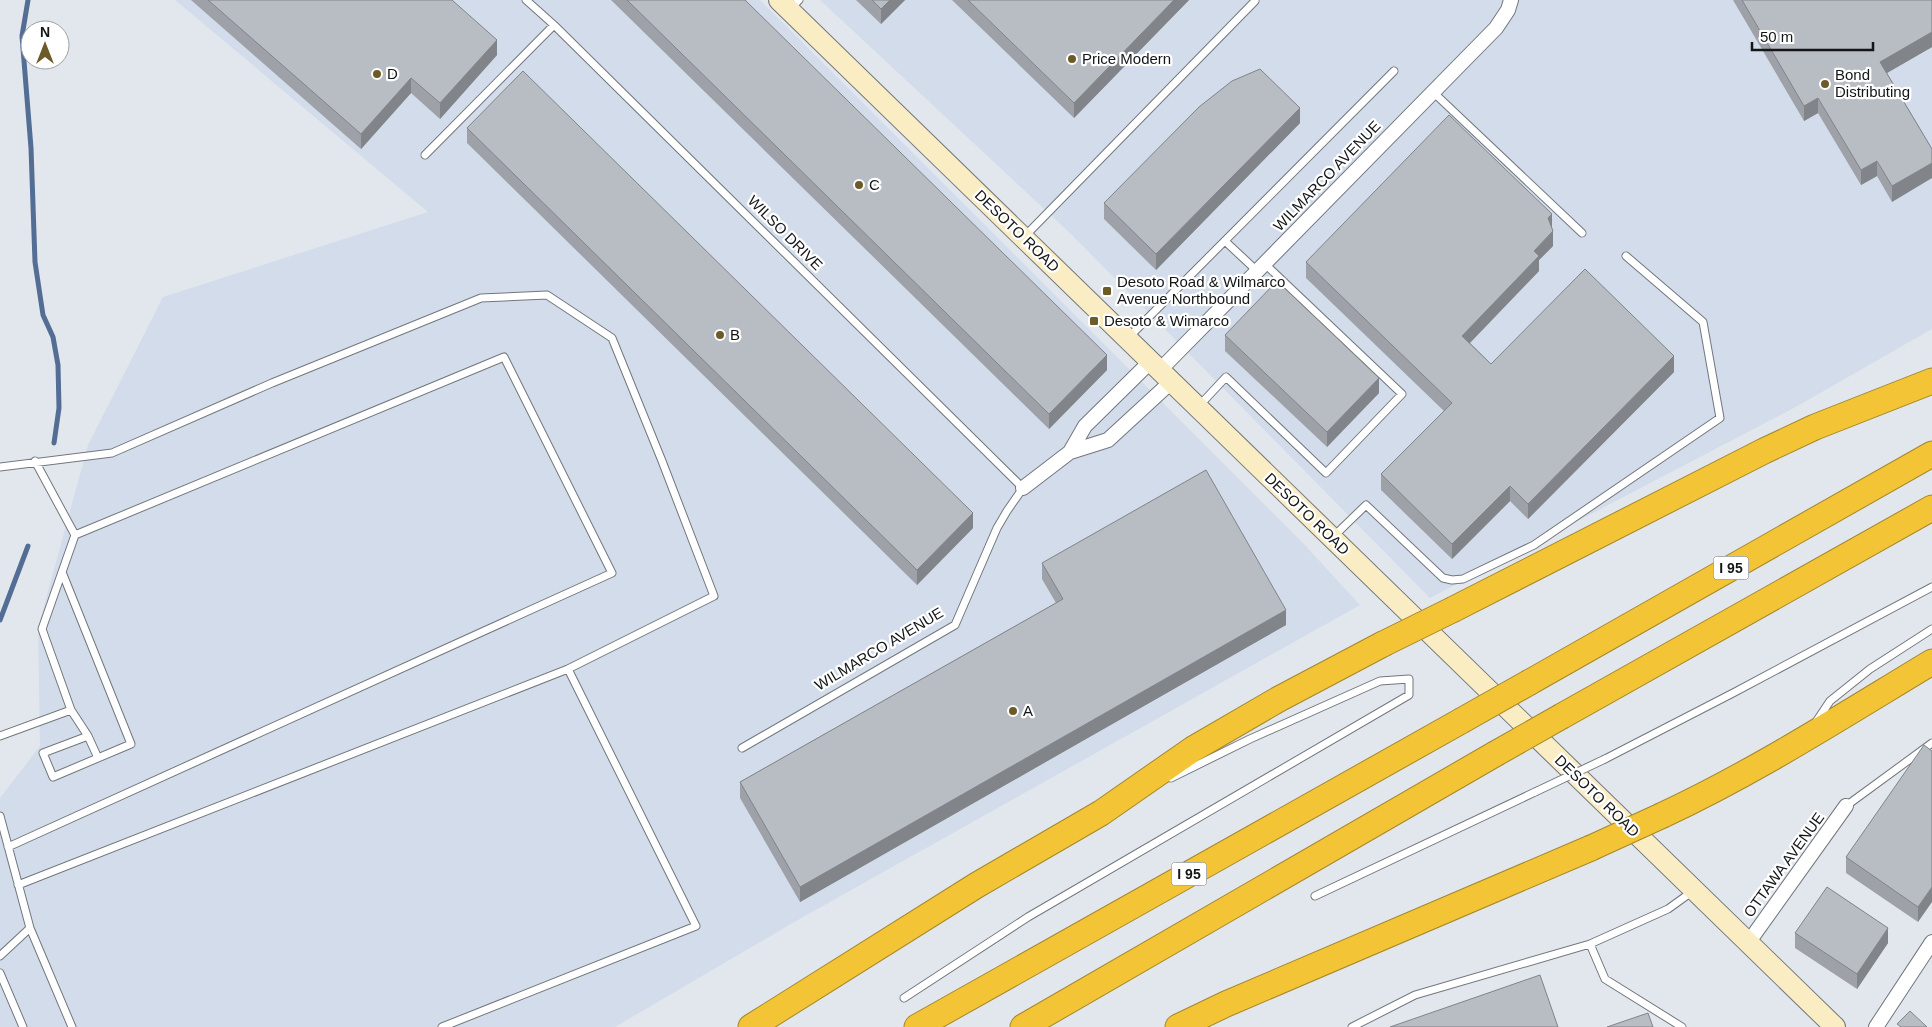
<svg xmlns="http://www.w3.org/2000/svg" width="1932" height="1027" font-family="Arial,sans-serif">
  <rect width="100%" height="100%" fill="#e2e7ee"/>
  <path fill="#d3dcea" d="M 175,0 L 760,0 L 1303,543 L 1360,605 L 796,921 L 615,1027 L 0,1027 L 0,798 L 40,746 L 38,628 L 88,445 L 163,297 L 428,212 Z
    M 820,0 L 1932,0 L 1932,329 L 1794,408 L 1430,598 L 1071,234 Z"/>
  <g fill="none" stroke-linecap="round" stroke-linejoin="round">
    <path stroke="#536d94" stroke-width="5" d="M 28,0 L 22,36 L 31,148 L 35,262 L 43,315 L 53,337 L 58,365 L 59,408 L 54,443
      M 0,620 L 28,546"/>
    <defs>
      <path id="lane" d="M 526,0 L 554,25 L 1023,488 L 1007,511 L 997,528 L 955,625 L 742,748
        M 789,10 L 799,0
        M 1433,92 L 1582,233
        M 425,155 L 554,25
        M 1025,236 L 1255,1
        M 1225,241 L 1257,271
        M 1129,337 L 1394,71
        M 1198,407 L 1226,377 L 1326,473 L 1402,394 L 1265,264
        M 35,461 L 75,535
        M 0,467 L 112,453 L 272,383 L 481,298 L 547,295 L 612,338 L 662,461 L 714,596 L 568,669 L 696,926 L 442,1027
        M 1334,536 L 1366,505 L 1443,578 L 1452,580 L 1463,579 L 1534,545 L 1720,418 L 1703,322 L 1626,256
        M 62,572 L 131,744 L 53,777 L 43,753 L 88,736 L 71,710
        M 1816,722 L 1830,701 L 1870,669 L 1932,629
        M 0,736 L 71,710 L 42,629 L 75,535 L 504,357 L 612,573 L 8,847
        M 88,736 L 98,758
        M 1605,759 L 1735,692 L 1932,587
        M 1846,806 L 1932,743
        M 0,816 L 30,928 L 0,956
        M 18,885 L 568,669
        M 1315,896 L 1535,792
        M 30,928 L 72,1027
        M 1590,944 L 1605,979 L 1682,1027
        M 0,973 L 23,1027
        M 904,998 L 1028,917 L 1409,695 L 1409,679 L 1380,681 L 1250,739 L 1171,778
        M 1352,1027 L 1415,995 L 1590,944 L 1668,909 L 1693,891"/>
      <path id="street" d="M 1160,370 L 1496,28 L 1508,10 L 1511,0
        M 1070,452 L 1085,426 L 1151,361
        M 1023,488 L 1070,452 L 1108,440 L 1171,382
        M 1748,943 L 1846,806
        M 1876,1027 L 1932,942"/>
      <path id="secondary" d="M 779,0 L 1835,1027"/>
      <path id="highway" d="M 1454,609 L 1764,451 L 1815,427 L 1932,381
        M 1530,682 L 1932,454
        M 1562,716 L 1932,508
        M 1663,815 C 1757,771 1844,715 1932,662
        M 751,1027 L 977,885 L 1101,813 L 1193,749 L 1279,699 L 1383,644
        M 917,1027 L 1461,721
        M 1023,1027 L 1495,754
        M 1178,1027 L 1226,1004 L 1591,848"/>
    </defs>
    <use href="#lane" stroke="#72777d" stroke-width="9"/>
    <use href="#street" stroke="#72777d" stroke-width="16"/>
    <use href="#secondary" stroke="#72777d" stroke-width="22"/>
    <use href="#highway" stroke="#a4872b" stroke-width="27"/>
    <use href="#lane" stroke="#fff" stroke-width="7"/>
    <use href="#street" stroke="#fff" stroke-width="14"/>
    <use href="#secondary" stroke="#fbedc3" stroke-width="20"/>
    <use href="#highway" stroke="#f2c436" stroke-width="25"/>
    <defs>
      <path id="lane-bridge" d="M 1535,792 L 1605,759"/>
      <path id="highway-bridge" d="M 1383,644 L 1454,609
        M 1461,721 L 1530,682
        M 1495,754 L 1562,716
        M 1591,848 L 1663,815"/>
    </defs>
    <use href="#lane-bridge" stroke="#72777d" stroke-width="9" stroke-linecap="butt"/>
    <use href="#highway-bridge" stroke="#a4872b" stroke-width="27" stroke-linecap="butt"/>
    <use href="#lane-bridge" stroke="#fff" stroke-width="7"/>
    <use href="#highway-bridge" stroke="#f2c436" stroke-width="25"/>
  </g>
  <path fill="#9ea2a8" d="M 191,0 L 452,0 L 497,55 L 440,119 L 411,93 L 361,149 Z
    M 611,0 L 745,0 L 1107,370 L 1049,429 Z
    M 856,0 L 905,0 L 881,24 Z
    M 952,0 L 1189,0 L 1074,118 Z
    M 1733,0 L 1932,0 L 1932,47 L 1887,73 L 1932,149 L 1892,202 L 1877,176 L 1861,185 L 1818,113 L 1804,121 Z
    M 1300,123 L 1156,270 L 1104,219 L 1104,203 Z
    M 467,128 L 973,528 L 917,585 L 467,143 Z
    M 1552,228 L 1553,246 L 1539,260 L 1539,271 L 1470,343 L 1491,364 L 1674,372 L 1528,519 L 1510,501 L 1452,559 L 1381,490 L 1381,474 L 1444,411 L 1306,278 L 1306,262 Z
    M 1225,335 L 1379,393 L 1327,447 L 1225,351 Z
    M 1042,563 L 1286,625 L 800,902 L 740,798 L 740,782 L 1056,603 L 1042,579 Z
    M 1932,751 L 1918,922 L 1846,873 L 1846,857 Z
    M 1795,933 L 1888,943 L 1857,989 L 1795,948 Z"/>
  <path fill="#818488" d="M 890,0 L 905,0 L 881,24 L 881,9 Z
    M 1174,0 L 1189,0 L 1074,118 L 1074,103 Z
    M 1932,32 L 1932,47 L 1880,77 L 1880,62 Z
    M 497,40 L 497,55 L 440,119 L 440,103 Z
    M 411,78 L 411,93 L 361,149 L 361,134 Z
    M 1818,98 L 1818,113 L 1804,121 L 1804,106 Z
    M 1300,108 L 1300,123 L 1156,270 L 1156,254 Z
    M 1877,161 L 1877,176 L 1861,185 L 1861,170 Z
    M 1932,163 L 1932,178 L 1892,202 L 1892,186 Z
    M 1552,214 L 1552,229 L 1548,218 Z
    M 1553,231 L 1553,246 L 1539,260 L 1539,271 L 1462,351 L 1462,336 L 1534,251 Z
    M 1107,355 L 1107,370 L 1049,429 L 1049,414 Z
    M 1674,356 L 1674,372 L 1528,519 L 1528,504 Z
    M 1379,378 L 1379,393 L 1327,447 L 1327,432 Z
    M 1510,486 L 1510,501 L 1452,559 L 1452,544 Z
    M 973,513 L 973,528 L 917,585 L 917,570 Z
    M 1286,610 L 1286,625 L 800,902 L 800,887 Z
    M 1932,887 L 1932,902 L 1918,922 L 1918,907 Z
    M 1888,928 L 1888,943 L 1857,989 L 1857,974 Z"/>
  <path fill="#b8bcc3" stroke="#818488" d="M 208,0 L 452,0 L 497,40 L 440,103 L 411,78 L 361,134 Z
    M 627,0 L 745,0 L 1107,355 L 1049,414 Z
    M 872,0 L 890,0 L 881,9 Z
    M 968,0 L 1174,0 L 1074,103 Z
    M 1742,0 L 1932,0 L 1932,32 L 1880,62 L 1932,149 L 1932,163 L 1892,186 L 1877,161 L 1861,170 L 1818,98 L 1804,106 Z
    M 1260,69 L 1300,108 L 1156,254 L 1104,203 L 1199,107 L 1232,81 Z
    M 523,71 L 973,513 L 917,570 L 467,128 Z
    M 1449,115 L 1552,214 L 1548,218 L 1553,231 L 1534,251 L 1539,256 L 1462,336 L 1491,364 L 1585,269 L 1674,356 L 1528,504 L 1510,486 L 1452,544 L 1381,474 L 1452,403 L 1306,262 Z
    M 1277,281 L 1379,378 L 1327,432 L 1225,335 Z
    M 1206,470 L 1286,610 L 800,887 L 740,782 L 1063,599 L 1042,563 Z
    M 1924,745 L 1932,751 L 1932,887 L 1918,907 L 1846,857 Z
    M 1827,887 L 1888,928 L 1857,974 L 1795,933 Z
    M 1540,975 L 1558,1027 L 1390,1027 Z
    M 1910,1011 L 1927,1027 L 1901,1027 L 1897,1024 Z
    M 1648,1013 L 1653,1027 L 1607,1027 Z"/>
  <g fill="#6c5a28" stroke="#fff" stroke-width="2">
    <circle cx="1072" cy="59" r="5"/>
    <circle cx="377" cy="74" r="5"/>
    <circle cx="1825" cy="84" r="5"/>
    <circle cx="859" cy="185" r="5"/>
    <rect x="1102" y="286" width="10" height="10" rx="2.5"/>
    <rect x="1089" y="316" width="10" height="10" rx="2.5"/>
    <circle cx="720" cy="335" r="5"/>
    <circle cx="1013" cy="711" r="5"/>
  </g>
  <g text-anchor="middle" stroke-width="4.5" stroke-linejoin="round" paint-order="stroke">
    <g fill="#fff" stroke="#5a5b5d" stroke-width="1">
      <rect x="1713.5" y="556.5" width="35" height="23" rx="4"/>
      <rect x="1171.5" y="862.5" width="35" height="23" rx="4"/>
    </g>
    <g font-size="14" font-weight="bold" fill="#131517">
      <text x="1731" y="573">I 95</text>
      <text x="1189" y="879">I 95</text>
    </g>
    <g font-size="15" fill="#131517" stroke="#fff" text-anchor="start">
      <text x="1082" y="64">Price Modern</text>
      <text x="387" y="79">D</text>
      <text x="1835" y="80">Bond<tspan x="1835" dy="17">Distributing</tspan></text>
      <text x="869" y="190">C</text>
      <text x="1117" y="287">Desoto Road &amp; Wilmarco<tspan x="1117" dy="17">Avenue Northbound</tspan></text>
      <text x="1104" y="326">Desoto &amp; Wimarco</text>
      <text x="730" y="340">B</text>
      <text x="1023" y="716">A</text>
    </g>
    <g font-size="15" fill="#131517" stroke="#fff">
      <text transform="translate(1327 176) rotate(-46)" y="5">WILMARCO AVENUE</text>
      <text transform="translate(1017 231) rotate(44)" y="5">DESOTO ROAD</text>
      <text transform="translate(785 233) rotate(45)" y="5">WILSO DRIVE</text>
      <text transform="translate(1307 514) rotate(44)" y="5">DESOTO ROAD</text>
      <text transform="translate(879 649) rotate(-31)" y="5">WILMARCO AVENUE</text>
      <text transform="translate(1597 796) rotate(44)" y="5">DESOTO ROAD</text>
      <text transform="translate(1784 865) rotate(-54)" y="5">OTTAWA AVENUE</text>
    </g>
  </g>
  <g transform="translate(45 45)"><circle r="24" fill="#ffffff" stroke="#a1a1a2"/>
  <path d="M0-4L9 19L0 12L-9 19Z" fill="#6c5a28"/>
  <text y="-8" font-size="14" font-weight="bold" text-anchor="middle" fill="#131517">N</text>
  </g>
  <path d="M1752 42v8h121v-8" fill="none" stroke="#131517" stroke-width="2.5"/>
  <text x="1760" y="42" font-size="15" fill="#131517" stroke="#ffffff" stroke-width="4" paint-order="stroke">50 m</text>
</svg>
